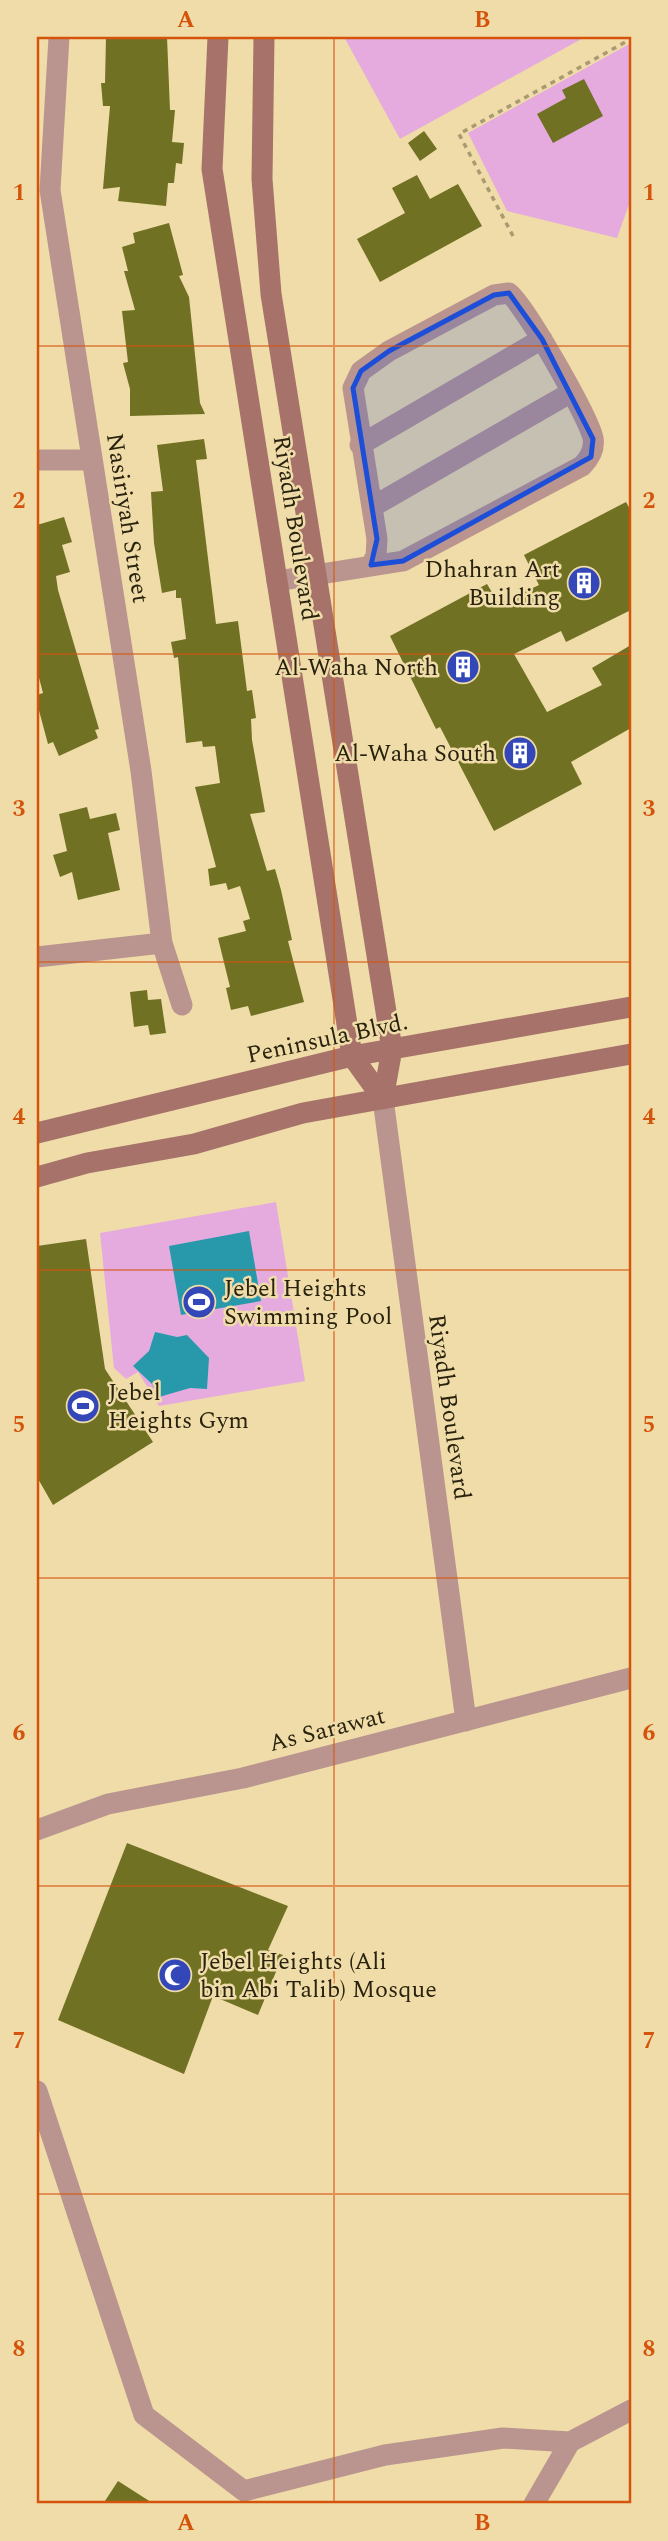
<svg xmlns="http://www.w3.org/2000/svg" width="668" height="2541" font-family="Spectral,serif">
  <rect width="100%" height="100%" fill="#efdca8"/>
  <path fill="#e5abdf" d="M 344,37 L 585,37 L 400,139 Z
    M 631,43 L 631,199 L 617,238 L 507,211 L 468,133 Z
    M 276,1202 L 305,1381 L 159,1406 L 138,1372 L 126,1379 L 114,1368 L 100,1233 Z"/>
  <path fill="#2799aa" d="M 249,1231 L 261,1301 L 181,1315 L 169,1246 Z
    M 155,1332 L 177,1337 L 187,1335 L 209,1358 L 207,1389 L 190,1388 L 159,1397 L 152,1384 L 133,1366 L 149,1351 Z"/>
  <path fill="#707122" d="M 106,37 L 167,37 L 170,110 L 175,110 L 172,142 L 184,143 L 182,164 L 176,163 L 174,183 L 168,183 L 166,206 L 118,201 L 120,187 L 103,189 L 110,106 L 103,106 L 101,83 L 105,83 Z
    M 584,79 L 603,116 L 553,143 L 537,114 L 566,98 L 562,90 Z
    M 424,131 L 437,149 L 420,161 L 408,143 Z
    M 417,175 L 430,199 L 458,184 L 482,226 L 380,282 L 357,239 L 405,213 L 392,188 Z
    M 169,223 L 183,275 L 179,276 L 189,297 L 200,403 L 205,414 L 130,416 L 130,389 L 123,363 L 128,362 L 122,311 L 135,310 L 124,271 L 128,271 L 122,247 L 135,243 L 133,233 Z
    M 204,439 L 207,459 L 196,460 L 216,624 L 238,621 L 247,691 L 252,690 L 256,718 L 251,719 L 252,740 L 265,812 L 250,814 L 267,871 L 275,869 L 281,890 L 292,940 L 288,941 L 304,1002 L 251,1016 L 248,1006 L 231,1010 L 226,988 L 230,987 L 218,938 L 246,931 L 243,921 L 250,919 L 240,886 L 228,890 L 226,883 L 210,886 L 208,869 L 216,867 L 195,787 L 220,783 L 215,746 L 203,747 L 202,741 L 186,743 L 178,657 L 174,658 L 171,642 L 186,639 L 181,598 L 176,598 L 176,590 L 162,593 L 154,543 L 151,492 L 163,491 L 157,445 Z
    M 626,502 L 631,511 L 631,610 L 566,642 L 561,631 L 514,654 L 547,712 L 602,685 L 592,668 L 631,645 L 631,728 L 571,762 L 582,784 L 494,831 L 440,727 L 436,729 L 390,636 L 487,584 L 499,604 L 539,585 L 524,555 Z
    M 64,517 L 72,542 L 62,545 L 70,572 L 56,576 L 58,590 L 99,729 L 95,730 L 98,738 L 59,756 L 53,742 L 48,744 L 37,703 L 37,695 L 43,693 L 37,670 L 37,525 Z
    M 87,807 L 90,819 L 116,813 L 120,830 L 108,833 L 120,890 L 78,900 L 72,872 L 60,877 L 53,855 L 67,851 L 59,814 Z
    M 147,990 L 148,1000 L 161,999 L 166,1033 L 150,1035 L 148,1025 L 134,1027 L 130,992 Z
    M 86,1239 L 105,1369 L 153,1442 L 53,1505 L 37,1477 L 37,1246 Z
    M 127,1843 L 288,1906 L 268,1950 L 283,1955 L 258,2015 L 213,1996 L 184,2074 L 58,2020 Z
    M 118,2481 L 154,2504 L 103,2504 Z"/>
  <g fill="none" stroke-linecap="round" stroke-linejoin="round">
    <path stroke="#a99a72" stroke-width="3.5" stroke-dasharray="5 5" stroke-linecap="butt" d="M 513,236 L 459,134 L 631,39"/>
    <path stroke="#ba958f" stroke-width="21" d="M 59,37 L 50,190 L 141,771 L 162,943 L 182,1005
      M 360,445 L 542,339
      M 37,460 L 92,460
      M 372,507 L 570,393
      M 277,581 L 403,561 L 582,466 C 589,459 595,449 593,438 C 588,416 526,307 509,293 L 494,295 L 389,351 L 361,371 L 353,388 L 377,539 L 376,556 L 371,565
      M 37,957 L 162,943
      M 383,1099 L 466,1721
      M 37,1830 L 108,1804 L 243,1778 L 631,1678
      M 37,2091 L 144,2415 L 244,2491 L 385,2455 L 503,2438 L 570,2442
      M 534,2504 L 570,2442 L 631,2410"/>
    <path stroke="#a67269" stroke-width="21" d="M 218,37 L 212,169 L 352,1056 L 383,1099 L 392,1049 L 271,294 L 262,179 L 264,37
      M 37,1133 L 352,1056 L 631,1007
      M 37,1177 L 87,1163 L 194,1144 L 303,1113 L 631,1054"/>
  </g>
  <path fill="#1d4ed8" fill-opacity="0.2" stroke="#1d4ed8" stroke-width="5" stroke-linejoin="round" d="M 509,293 L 542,339 L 593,439 L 591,457 L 403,561 L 371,565 L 377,539 L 353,388 L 361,371 L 389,351 L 494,295 Z"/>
  <path fill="none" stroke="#d5540c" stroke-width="2" stroke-opacity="0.55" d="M 334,37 L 334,2504M 37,346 L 631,346M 37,654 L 631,654M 37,962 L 631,962M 37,1270 L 631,1270M 37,1578 L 631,1578M 37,1886 L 631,1886M 37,2194 L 631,2194"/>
  <defs>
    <symbol id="building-disc" viewBox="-11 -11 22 22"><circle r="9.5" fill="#3347b9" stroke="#efdca8"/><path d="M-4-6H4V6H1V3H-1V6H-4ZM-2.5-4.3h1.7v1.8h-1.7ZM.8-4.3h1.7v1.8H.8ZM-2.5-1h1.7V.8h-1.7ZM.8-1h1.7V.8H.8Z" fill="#fff"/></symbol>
    <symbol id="stadium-disc" viewBox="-11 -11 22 22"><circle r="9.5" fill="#3347b9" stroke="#efdca8"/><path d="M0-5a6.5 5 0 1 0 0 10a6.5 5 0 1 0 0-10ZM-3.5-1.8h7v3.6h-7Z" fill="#fff"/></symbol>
    <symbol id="mosque-disc" viewBox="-11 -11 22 22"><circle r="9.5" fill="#3347b9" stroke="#efdca8"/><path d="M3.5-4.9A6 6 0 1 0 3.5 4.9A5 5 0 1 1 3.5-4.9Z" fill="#fff"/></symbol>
  </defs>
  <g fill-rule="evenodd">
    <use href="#building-disc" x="565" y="564" width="38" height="38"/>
    <use href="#building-disc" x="444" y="648" width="38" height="38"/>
    <use href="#building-disc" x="501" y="734" width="38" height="38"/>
    <use href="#stadium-disc" x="180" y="1283" width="38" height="38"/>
    <use href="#stadium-disc" x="64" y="1387" width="38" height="38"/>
    <use href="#mosque-disc" x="156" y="1956" width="38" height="38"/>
  </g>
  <g text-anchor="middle" stroke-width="5" stroke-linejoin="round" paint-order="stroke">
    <g font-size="24" fill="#29220e" stroke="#efdca8">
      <text transform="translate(128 518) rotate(81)" y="8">Nasiriyah Street</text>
      <text transform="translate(296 528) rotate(81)" y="8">Riyadh Boulevard</text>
      <text transform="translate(327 1038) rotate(-12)" y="8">Peninsula Blvd.</text>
      <text transform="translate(450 1407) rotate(82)" y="8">Riyadh Boulevard</text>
      <text transform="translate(327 1729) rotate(-14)" y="8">As Sarawat</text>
    </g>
    <g font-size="24" fill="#29220e" stroke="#efdca8" text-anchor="end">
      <text x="560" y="577">Dhahran Art<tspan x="560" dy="28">Building</tspan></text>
      <text x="438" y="675">Al-Waha North</text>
      <text x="496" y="761">Al-Waha South</text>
      <text x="224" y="1296" text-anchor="start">Jebel Heights<tspan x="224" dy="28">Swimming Pool</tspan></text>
      <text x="108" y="1400" text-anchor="start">Jebel<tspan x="108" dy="28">Heights Gym</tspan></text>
      <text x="200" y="1969" text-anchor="start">Jebel Heights (Ali<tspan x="200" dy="28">bin Abi Talib) Mosque</tspan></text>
    </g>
  </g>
  <rect width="668" height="2541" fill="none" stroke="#efdca8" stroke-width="77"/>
  <rect x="38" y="38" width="592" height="2464" fill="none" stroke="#d5540c" stroke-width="2.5"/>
  <g font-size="23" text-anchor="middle" font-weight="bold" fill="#d5540c">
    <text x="186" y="27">A</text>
    <text x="482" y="27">B</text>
    <text x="19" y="200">1</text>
    <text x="649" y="200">1</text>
    <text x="19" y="508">2</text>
    <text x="649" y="508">2</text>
    <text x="19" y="816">3</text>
    <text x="649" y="816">3</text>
    <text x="19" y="1124">4</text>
    <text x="649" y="1124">4</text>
    <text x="19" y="1432">5</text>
    <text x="649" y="1432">5</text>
    <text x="19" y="1740">6</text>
    <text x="649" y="1740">6</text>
    <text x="19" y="2048">7</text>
    <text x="649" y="2048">7</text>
    <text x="19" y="2356">8</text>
    <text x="649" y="2356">8</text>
    <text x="186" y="2530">A</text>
    <text x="482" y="2530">B</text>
  </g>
</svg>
